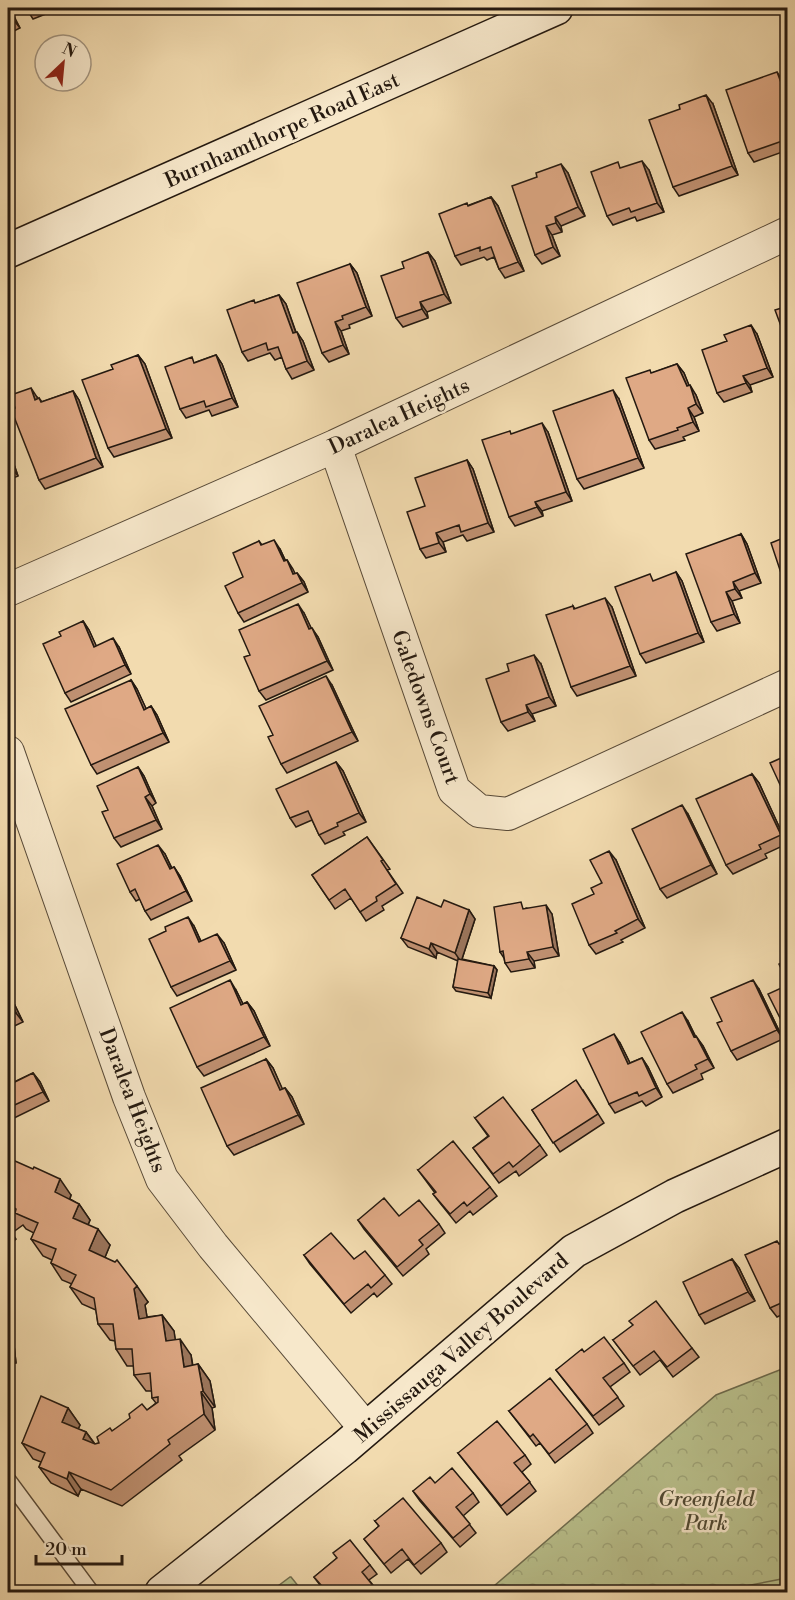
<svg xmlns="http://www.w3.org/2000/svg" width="795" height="1600" font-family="'Libre Bodoni',serif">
  <defs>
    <pattern id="park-crowns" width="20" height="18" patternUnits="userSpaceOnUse" patternTransform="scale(1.5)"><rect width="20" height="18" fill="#b9c08c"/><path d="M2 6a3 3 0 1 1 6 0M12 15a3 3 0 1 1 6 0" fill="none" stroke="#9fa478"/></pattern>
  </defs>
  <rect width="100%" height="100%" fill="#f2dbaf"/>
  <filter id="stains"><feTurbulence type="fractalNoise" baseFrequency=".00333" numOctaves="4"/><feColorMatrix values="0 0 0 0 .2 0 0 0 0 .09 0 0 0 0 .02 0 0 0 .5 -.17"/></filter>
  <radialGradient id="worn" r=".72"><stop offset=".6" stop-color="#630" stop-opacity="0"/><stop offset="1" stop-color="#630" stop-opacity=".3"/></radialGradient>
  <path fill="url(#park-crowns)" stroke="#6e6c4e" stroke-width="1.5" d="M 787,1367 L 787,1592 L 487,1592 L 716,1395 Z
    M 291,1577 L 303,1592 L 270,1592 L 290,1577 Z"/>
  <path fill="#b9c08c" stroke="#6e6c4e" stroke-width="1.5" d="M 787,1578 L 787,1592 L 714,1592 Z"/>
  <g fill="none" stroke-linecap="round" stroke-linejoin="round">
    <defs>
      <path id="lane" d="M 8,1480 L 91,1592"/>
      <path id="street" d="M 335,446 L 454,790 L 479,811 L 508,814 L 788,685
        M 8,590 L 335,446 L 788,233
        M 8,752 L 129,1097 L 162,1179 L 213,1246 L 366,1429"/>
      <path id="secondary" d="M 8,251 L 556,8
        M 162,1592 L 344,1448 L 574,1251 L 675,1196 L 788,1145"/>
    </defs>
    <use href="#lane" stroke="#584a38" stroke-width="18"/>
    <use href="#street" stroke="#584a38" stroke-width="34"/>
    <use href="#secondary" stroke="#241910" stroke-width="36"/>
    <use href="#lane" stroke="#f7e8cb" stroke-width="15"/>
    <use href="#street" stroke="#f7e8cb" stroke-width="32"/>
    <use href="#secondary" stroke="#f7e8cb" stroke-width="33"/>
  </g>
  <path fill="#c09172" stroke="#241910" stroke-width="1.5" d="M 8,8 L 20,28 L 8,34 Z
    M 26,8 L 61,8 L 33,19 Z
    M 783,81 L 788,93 L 788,150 L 754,162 L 748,153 Z
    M 713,104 L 738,175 L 679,196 L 673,187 Z
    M 622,168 L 649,170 L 664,212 L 637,221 L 635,217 L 613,225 L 607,216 Z
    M 568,173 L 585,216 L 561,226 L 562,232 L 552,235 L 560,256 L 542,264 L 535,255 L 537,177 Z
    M 491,197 L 498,206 L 524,271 L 505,278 L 499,269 L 494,257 L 487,260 L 484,257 L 461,265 L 455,256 L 469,205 Z
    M 428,252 L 435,261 L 451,303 L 427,312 L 428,318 L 403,327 L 396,318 L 404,268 Z
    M 350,264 L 357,273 L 372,316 L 349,325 L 350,328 L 341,331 L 349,354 L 329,362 L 322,353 Z
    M 279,295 L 286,304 L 296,332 L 303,341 L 314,370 L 292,379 L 286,369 L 282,357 L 275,360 L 270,353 L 248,361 L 242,352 L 256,303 Z
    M 757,334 L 773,377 L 750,385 L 752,392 L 724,402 L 717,393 Z
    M 138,355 L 145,364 L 172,438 L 114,457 L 108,448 L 113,369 Z
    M 216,355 L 222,364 L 238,407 L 212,416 L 209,410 L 186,418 L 180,409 L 196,362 Z
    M 677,364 L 684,373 L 689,386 L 696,395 L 703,413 L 694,417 L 699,431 L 683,437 L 685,440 L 655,449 L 649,440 L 652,373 Z
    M 73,391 L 79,400 L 103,467 L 45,489 L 39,480 L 15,408 L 37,397 L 38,399 L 39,398 L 42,402 Z
    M 619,399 L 644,468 L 584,489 L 577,479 Z
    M 548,432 L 572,501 L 542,511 L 543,516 L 515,526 L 509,517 L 512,434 Z
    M 8,447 L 18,476 L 8,480 Z
    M 467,460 L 473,469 L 494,532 L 467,541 L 463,535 L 443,542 L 446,552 L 426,558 L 420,549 L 425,506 Z
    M 741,534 L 747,544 L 761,583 L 739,591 L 742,598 L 732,601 L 740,623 L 717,631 L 711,622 Z
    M 259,541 L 262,545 L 280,549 L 285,560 L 287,560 L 295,574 L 297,573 L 304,582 L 308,592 L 244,622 L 238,613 L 243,577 Z
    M 676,572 L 682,581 L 704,642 L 646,663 L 640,654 Z
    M 573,606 L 575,609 L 612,607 L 636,676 L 577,696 L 571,687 Z
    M 304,613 L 311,628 L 318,637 L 333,670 L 266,700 L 259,691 L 250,655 Z
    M 83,621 L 89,630 L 96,646 L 119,647 L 131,674 L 71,702 L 65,693 L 61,636 Z
    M 541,664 L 556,706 L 532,714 L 535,721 L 508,731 L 501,722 Z
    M 131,680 L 137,689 L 146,709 L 151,706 L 157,715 L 169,742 L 97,774 L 91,765 Z
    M 332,685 L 358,741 L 287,773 L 281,764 L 273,735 Z
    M 336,762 L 343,771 L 366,822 L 343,832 L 345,835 L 325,844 L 319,835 L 312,820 L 296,827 L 290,818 Z
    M 138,767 L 144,776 L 156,803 L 152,806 L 162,829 L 121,847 L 114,838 L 108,810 Z
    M 752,774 L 759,783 L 787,844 L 765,854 L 767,858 L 733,874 L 726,865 Z
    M 688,814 L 717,874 L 667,898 L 660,889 Z
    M 367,837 L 390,869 L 387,870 L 403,893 L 382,906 L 384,910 L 366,921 L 351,898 L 335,909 L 312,875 Z
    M 165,854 L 172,868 L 174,867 L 180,876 L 192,901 L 151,920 L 145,911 L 140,899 L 136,901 L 130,892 Z
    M 616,860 L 645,928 L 621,940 L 623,942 L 596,954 L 589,945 L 594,894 Z
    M 441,907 L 469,910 L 475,919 L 462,959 L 494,966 L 497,970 L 491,998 L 456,991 L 453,987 L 458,961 L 437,952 L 436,958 L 408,947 L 401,938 Z
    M 526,908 L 552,914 L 559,956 L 534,961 L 535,968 L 511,972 L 505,963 L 504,958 L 500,952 Z
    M 194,926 L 201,941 L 224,943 L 236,970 L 177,996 L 171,987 Z
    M 788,985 L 788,1031 L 783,1024 Z
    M 759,989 L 783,1039 L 737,1060 L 731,1051 L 722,1021 Z
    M 236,990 L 243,1004 L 247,1002 L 254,1011 L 270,1046 L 204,1076 L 197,1067 Z
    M 8,991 L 23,1022 L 8,1029 Z
    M 688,1021 L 696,1037 L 703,1046 L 714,1068 L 701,1074 L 703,1079 L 673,1093 L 667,1084 Z
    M 620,1043 L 630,1063 L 642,1058 L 648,1067 L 662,1097 L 646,1106 L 642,1101 L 615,1113 L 609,1104 Z
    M 266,1059 L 273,1068 L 282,1089 L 285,1088 L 292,1097 L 304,1124 L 234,1155 L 227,1146 Z
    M 8,1072 L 12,1083 L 33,1073 L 40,1082 L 49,1101 L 8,1121 Z
    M 583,1090 L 604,1123 L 560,1152 L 532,1110 Z
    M 475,1118 L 540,1145 L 547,1155 L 519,1176 L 516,1171 L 499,1183 L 473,1148 L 488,1136 Z
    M 8,1167 L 71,1195 L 70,1199 L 79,1204 L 90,1220 L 88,1225 L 110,1245 L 105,1257 L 148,1302 L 145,1305 L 147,1317 L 162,1315 L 174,1331 L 175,1340 L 191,1355 L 193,1366 L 198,1364 L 210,1381 L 215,1407 L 212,1408 L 215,1430 L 179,1456 L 182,1460 L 122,1506 L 81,1489 L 78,1496 L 51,1483 L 39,1467 L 41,1462 L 33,1459 L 22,1443 L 68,1408 L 80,1425 L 78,1429 L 86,1432 L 95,1444 L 99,1443 L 112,1431 L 147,1410 L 156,1403 L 152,1398 L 152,1391 L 146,1391 L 134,1375 L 134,1366 L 127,1366 L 116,1349 L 115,1341 L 110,1340 L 98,1324 L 96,1310 L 82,1304 L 70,1287 L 72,1284 L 62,1280 L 51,1263 L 52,1260 L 43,1256 L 31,1239 L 34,1233 L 26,1229 L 23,1225 L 12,1233 L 16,1239 L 8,1246 Z
    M 418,1170 L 490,1187 L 497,1196 L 473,1215 L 470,1211 L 456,1223 L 440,1203 L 433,1194 L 435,1193 Z
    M 399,1216 L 439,1224 L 445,1233 L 426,1249 L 429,1254 L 403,1276 L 364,1229 L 358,1220 Z
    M 788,1240 L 788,1312 L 777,1317 L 770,1308 L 780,1244 Z
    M 304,1255 L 354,1259 L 385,1275 L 392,1284 L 377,1297 L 374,1293 L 351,1313 L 310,1264 Z
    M 732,1259 L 739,1268 L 755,1301 L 705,1324 L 699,1315 Z
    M 8,1327 L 13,1336 L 16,1363 L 8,1364 Z
    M 613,1340 L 692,1348 L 699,1357 L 673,1377 L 660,1360 L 640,1375 Z
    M 584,1352 L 624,1363 L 630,1372 L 610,1387 L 624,1406 L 599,1425 L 556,1370 Z
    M 509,1411 L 587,1424 L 593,1433 L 555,1463 L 540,1443 L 536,1446 Z
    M 458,1453 L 525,1455 L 531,1464 L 522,1472 L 536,1491 L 507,1515 Z
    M 435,1483 L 473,1493 L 479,1502 L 463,1516 L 476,1533 L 460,1547 L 420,1501 L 413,1491 Z
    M 375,1521 L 441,1543 L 447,1552 L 421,1574 L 408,1559 L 391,1573 L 364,1539 L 379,1526 Z
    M 337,1558 L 370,1565 L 377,1574 L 369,1580 L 379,1593 L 326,1593 L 314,1577 Z"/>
  <path fill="#9c765d" stroke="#241910" stroke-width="1.5" d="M 8,8 L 10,8 L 20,28 L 13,19 Z
    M 777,72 L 783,81 L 788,93 L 788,101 Z
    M 706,95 L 713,104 L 738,175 L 732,166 Z
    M 642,161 L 649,170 L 664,212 L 657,203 Z
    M 561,164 L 568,173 L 585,216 L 578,207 Z
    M 491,197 L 498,206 L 524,271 L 518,262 Z
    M 555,217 L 561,226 L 562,232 L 556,223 Z
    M 546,226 L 552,235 L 560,256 L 553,247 Z
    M 428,252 L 435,261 L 451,303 L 444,294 Z
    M 350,264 L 357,273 L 372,316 L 366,307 Z
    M 279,295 L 286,304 L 299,342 L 293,333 Z
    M 420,302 L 427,312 L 428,318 L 422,309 Z
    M 335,322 L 341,331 L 349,354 L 343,345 Z
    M 751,325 L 757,334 L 773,377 L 767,368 Z
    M 297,332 L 303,341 L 314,370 L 307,361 Z
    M 138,355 L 145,364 L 172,438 L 166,429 Z
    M 216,355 L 222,364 L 238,407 L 232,398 Z
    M 677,364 L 684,373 L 693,395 L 687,386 Z
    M 743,376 L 750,385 L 752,392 L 746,383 Z
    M 690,385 L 696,395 L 703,413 L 696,404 Z
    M 31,388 L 37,397 L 41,409 L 35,400 Z
    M 613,390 L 619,399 L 644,468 L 638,458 Z
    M 73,391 L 79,400 L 103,467 L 96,458 Z
    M 688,408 L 694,417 L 699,431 L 693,422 Z
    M 542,423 L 548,432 L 572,501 L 566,492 Z
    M 8,447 L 18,476 L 11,467 L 8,456 Z
    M 467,460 L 473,469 L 494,532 L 488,523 Z
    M 535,502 L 542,511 L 543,516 L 537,507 Z
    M 436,533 L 443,542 L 446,552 L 439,543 Z
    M 741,534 L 747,544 L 761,583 L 755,573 Z
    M 274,540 L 280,549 L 290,570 L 284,561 Z
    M 287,560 L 293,569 L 300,584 L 293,574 Z
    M 676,572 L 682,581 L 704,642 L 698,633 Z
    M 297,573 L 304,582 L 308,592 L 302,583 Z
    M 733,582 L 739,591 L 742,598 L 735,589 Z
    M 726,592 L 732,601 L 740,623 L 734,614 Z
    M 605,598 L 612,607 L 636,676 L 630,666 Z
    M 298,604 L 304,613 L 316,638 L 309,629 Z
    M 83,621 L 89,630 L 101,656 L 94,647 Z
    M 312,628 L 318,637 L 333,670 L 327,661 Z
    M 113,638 L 119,647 L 131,674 L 125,665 Z
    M 534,655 L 541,664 L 556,706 L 549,697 Z
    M 326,676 L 332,685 L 358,741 L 352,732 Z
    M 131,680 L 137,689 L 151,719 L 144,710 Z
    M 526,705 L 532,714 L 535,721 L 528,712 Z
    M 151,706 L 157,715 L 169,742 L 163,733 Z
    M 336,762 L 343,771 L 366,822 L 359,813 Z
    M 138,767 L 144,776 L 156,803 L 150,794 Z
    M 752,774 L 759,783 L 787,844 L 781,835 Z
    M 145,797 L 152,806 L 162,829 L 156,820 Z
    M 682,805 L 688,814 L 717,874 L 711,865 Z
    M 158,845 L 165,854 L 176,878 L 170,869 Z
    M 609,851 L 616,860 L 645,928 L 638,919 Z
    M 174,867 L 180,876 L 192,901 L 186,891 Z
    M 546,905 L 552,914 L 559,956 L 553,947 Z
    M 469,910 L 475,919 L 461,962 L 455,953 Z
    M 188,917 L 194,926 L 205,951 L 199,942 Z
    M 217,934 L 224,943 L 236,970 L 230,961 Z
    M 431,943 L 437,952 L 436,958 L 429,949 Z
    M 527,952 L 534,961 L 535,968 L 529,959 Z
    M 494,966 L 497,970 L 491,998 L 488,993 Z
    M 230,980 L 236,990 L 248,1014 L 241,1005 Z
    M 753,980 L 759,989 L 783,1039 L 777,1030 Z
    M 8,991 L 23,1022 L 16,1013 L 8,995 Z
    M 247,1002 L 254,1011 L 270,1046 L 264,1037 Z
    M 682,1012 L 688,1021 L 700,1047 L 694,1037 Z
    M 614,1034 L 620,1043 L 635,1073 L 628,1064 Z
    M 696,1036 L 703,1046 L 714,1068 L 708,1059 Z
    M 642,1058 L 648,1067 L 662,1097 L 656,1088 Z
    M 266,1059 L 273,1068 L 287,1099 L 280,1090 Z
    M 8,1072 L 17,1093 L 11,1084 L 8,1077 Z
    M 33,1073 L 40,1082 L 49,1101 L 43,1092 Z
    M 285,1088 L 292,1097 L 304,1124 L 298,1115 Z
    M 60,1179 L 71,1195 L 66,1209 L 55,1192 Z
    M 79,1204 L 90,1220 L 84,1234 L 73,1218 Z
    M 98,1229 L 110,1245 L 101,1267 L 89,1250 Z
    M 732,1259 L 739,1268 L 755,1301 L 748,1292 Z
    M 137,1286 L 148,1302 L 145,1305 L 150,1335 L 139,1319 L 134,1289 Z
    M 162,1315 L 174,1331 L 178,1358 L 166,1341 Z
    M 8,1327 L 13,1336 L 16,1363 L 8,1351 Z
    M 180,1339 L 191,1355 L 195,1384 L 184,1367 Z
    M 198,1364 L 210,1381 L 215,1407 L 203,1391 Z
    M 201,1392 L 212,1408 L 215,1430 L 204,1414 Z
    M 68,1408 L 80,1425 L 74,1438 L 62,1422 Z
    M 86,1432 L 98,1449 L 83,1439 Z
    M 69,1472 L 81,1489 L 78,1496 L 67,1479 Z"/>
  <path fill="#dfa985" stroke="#241910" stroke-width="1.5" d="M 8,8 L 13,19 L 8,22 Z
    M 26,8 L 34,8 L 27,10 Z
    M 777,72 L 788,101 L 788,139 L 748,153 L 726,90 Z
    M 706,95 L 732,166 L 673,187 L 649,120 L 680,109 L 679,105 Z
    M 642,161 L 657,203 L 631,212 L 629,208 L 607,216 L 591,172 L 618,162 L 620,168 Z
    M 561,164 L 578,207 L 555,217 L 556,223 L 546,226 L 553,247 L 535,255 L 512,186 L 537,177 L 536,173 Z
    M 491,197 L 518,262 L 499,269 L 491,247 L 480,251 L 480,247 L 455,256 L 439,214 L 467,203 L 468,206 Z
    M 428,252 L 444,294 L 420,302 L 422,309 L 396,318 L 381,276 L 404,268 L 402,262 Z
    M 350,264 L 366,307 L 342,316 L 343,319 L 335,322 L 343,345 L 322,353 L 297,283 Z
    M 279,295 L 293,333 L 297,332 L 307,361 L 286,369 L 278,347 L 268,350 L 266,343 L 242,352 L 227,310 L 254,300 L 255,303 Z
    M 788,306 L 788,345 L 775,310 Z
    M 751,325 L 767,368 L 743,376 L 746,383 L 717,393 L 702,350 L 727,341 L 724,335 Z
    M 138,355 L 166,429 L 108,448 L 82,380 L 113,369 L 111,365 Z
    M 216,355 L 232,398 L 206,407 L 204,401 L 180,409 L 165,367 L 192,357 L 194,363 Z
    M 677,364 L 687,386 L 690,385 L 696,404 L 688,408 L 693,422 L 677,428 L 678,430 L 649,440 L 626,378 L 650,370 L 651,373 Z
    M 31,388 L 35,400 L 39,398 L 41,402 L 73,391 L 96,458 L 39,480 L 11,409 L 15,408 L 11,395 Z
    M 613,390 L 638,458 L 577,479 L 553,411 Z
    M 542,423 L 566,492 L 535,502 L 537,507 L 509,517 L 482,440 L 510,431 L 511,434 Z
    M 8,456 L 11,467 L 8,468 Z
    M 467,460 L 488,523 L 461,532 L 459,525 L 436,533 L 439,543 L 420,549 L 407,512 L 425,506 L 415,478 Z
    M 741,534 L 755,573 L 733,582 L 735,589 L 726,592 L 734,614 L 711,622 L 686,554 Z
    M 788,536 L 788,584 L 785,585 L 771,543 Z
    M 274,540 L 284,561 L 287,560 L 293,574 L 297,573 L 302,583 L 238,613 L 225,586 L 243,577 L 233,553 L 259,541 L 261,545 Z
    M 676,572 L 698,633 L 640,654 L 615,587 L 650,574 L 653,581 Z
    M 605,598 L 630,666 L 571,687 L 546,615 L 573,606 L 574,609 Z
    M 298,604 L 309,629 L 312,628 L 327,661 L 259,691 L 244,657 L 250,655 L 239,630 Z
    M 83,621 L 94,647 L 113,638 L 125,665 L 65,693 L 43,644 L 61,636 L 59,632 Z
    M 534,655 L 549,697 L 526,705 L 528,712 L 501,722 L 486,679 L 509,671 L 507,664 Z
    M 326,676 L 352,732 L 281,764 L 268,737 L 273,735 L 259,706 Z
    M 131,680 L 144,710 L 151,706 L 163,733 L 91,765 L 65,709 Z
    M 788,755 L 788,802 L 770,763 Z
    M 336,762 L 359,813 L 337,823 L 338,826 L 319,835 L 308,811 L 290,818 L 276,789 Z
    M 138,767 L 150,794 L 145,797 L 156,820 L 114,838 L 102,812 L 108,810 L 97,786 Z
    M 752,774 L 781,835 L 759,845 L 761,849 L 726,865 L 696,799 Z
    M 682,805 L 711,865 L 660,889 L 632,829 Z
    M 367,837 L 383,860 L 381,861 L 396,884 L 376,897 L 377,901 L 360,912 L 345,889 L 329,900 L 312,875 Z
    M 158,845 L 170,869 L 174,867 L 186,891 L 145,911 L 135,889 L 130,892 L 117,864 Z
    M 609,851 L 638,919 L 615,931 L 617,933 L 589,945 L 572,904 L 594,894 L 591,888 L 602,883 L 590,860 Z
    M 417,897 L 441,907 L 444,900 L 469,910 L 455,953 L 431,943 L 429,949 L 401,938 Z
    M 521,902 L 523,909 L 546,905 L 553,947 L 527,952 L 529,959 L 505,963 L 503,951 L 500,952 L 494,907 Z
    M 188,917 L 199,942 L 217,934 L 230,961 L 171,987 L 149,939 L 166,931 L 165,927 Z
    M 458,959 L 494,966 L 488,993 L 453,987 Z
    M 788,960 L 788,983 L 779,964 Z
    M 230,980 L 241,1005 L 247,1002 L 264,1037 L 197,1067 L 170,1008 Z
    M 753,980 L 777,1030 L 731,1051 L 717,1023 L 722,1021 L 711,998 Z
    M 788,985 L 788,1022 L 783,1024 L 768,994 Z
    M 8,995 L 16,1013 L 8,1017 Z
    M 682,1012 L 694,1037 L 696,1036 L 708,1059 L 695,1065 L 697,1069 L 667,1084 L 641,1032 Z
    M 614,1034 L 628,1064 L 642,1058 L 656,1088 L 639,1096 L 637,1092 L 609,1104 L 583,1049 Z
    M 266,1059 L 280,1090 L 285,1088 L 298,1115 L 227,1146 L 201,1088 Z
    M 33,1073 L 43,1092 L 8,1108 L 8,1077 L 11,1084 Z
    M 576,1080 L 598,1114 L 553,1143 L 532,1110 Z
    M 503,1097 L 540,1145 L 513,1167 L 509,1162 L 493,1174 L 473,1148 L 489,1136 L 475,1118 Z
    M 453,1141 L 490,1187 L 467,1206 L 464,1202 L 450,1214 L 433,1194 L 436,1192 L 418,1170 Z
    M 15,1161 L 33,1169 L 34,1167 L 60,1179 L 55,1192 L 79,1204 L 73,1218 L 98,1229 L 89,1250 L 115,1262 L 117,1260 L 137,1286 L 134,1289 L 139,1319 L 162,1315 L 166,1341 L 180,1339 L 184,1367 L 198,1364 L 203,1391 L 201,1392 L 204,1414 L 168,1440 L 170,1444 L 111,1490 L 69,1472 L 67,1479 L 39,1467 L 45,1453 L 22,1443 L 41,1396 L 68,1408 L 62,1422 L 86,1432 L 83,1439 L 95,1444 L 99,1443 L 97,1437 L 110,1428 L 112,1431 L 130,1418 L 129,1414 L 142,1404 L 147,1410 L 158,1402 L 158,1397 L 152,1398 L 150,1373 L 134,1375 L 132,1349 L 116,1349 L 113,1324 L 98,1324 L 94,1298 L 70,1287 L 76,1275 L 51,1263 L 56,1249 L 31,1239 L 38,1223 L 15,1213 L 16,1209 L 13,1207 L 8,1211 L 8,1167 Z
    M 384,1198 L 399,1216 L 419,1200 L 439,1224 L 419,1240 L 423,1245 L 397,1267 L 358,1220 Z
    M 331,1233 L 354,1259 L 365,1251 L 385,1275 L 371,1288 L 368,1284 L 344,1304 L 304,1255 Z
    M 788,1240 L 788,1300 L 770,1308 L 745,1255 L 777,1241 L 779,1244 Z
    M 732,1259 L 748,1292 L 699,1315 L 683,1282 Z
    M 656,1301 L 692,1348 L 667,1367 L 654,1351 L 633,1366 L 613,1340 L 633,1325 L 629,1321 Z
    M 604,1337 L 624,1363 L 603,1378 L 618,1397 L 593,1416 L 556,1370 L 582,1349 L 584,1352 Z
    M 550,1378 L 587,1424 L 549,1454 L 533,1434 L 530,1437 L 509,1411 Z
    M 497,1421 L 525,1455 L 514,1463 L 530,1482 L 501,1506 L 458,1453 Z
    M 452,1468 L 473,1493 L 456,1507 L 470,1524 L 453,1538 L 413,1491 L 430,1477 L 435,1483 Z
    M 403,1498 L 441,1543 L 414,1565 L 402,1549 L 384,1564 L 364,1539 L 379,1526 L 375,1521 Z
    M 350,1540 L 370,1565 L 362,1572 L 379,1593 L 328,1593 L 314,1577 L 337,1558 L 333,1553 Z"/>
  <g text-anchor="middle" stroke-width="5" stroke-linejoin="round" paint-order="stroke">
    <g font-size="21" fill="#241910" stroke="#f7e8cb">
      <text transform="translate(282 130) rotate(-24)" y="7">Burnhamthorpe Road East</text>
      <text transform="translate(399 416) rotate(-25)" y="7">Daralea Heights</text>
      <text transform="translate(426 707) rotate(70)" y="7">Galedowns Court</text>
      <text transform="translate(133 1100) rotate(69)" y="7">Daralea Heights</text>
      <text transform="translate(461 1348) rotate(-41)" y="7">Mississauga Valley Boulevard</text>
    </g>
    <g font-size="21" font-style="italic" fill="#514b35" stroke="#f7e8cb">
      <text x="706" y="1506">Greenfield<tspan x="706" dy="24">Park</tspan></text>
    </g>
  </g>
  <rect width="795" height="1600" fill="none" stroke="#f2dbaf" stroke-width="30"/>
  <rect x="9" y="9" width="777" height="1582" fill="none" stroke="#241910" stroke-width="3"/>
  <rect x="15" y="15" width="765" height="1570" fill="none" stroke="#241910" stroke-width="1.5"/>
  <g transform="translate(63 63) rotate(26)"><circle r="28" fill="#f7e8cb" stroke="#a39580" stroke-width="1.5"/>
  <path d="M0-4.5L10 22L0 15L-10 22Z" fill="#8f2418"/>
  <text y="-9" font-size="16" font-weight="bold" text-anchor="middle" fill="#241910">N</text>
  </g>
  <path d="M36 1555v9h86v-9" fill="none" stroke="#241910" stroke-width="3"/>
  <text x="45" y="1555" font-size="18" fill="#241910" stroke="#f7e8cb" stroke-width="4.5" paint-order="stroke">20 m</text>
  <rect width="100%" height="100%" filter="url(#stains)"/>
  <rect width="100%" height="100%" fill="url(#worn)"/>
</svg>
